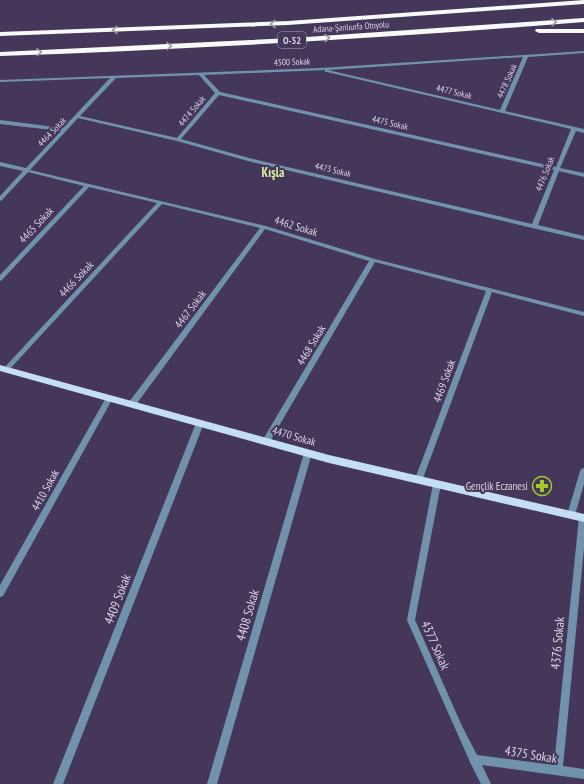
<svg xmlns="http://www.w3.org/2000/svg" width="584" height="784" font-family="'PT Sans Narrow',sans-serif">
  <rect width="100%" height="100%" fill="#453759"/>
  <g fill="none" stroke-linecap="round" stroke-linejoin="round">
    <path fill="#7192ab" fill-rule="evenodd" d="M 584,51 L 584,53 L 528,57 L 505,111 L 584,129 L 584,133 L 576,131 L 560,168 L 584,173 L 584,177 L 559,171 L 538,225 L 584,236 L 584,240 L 248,161 L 177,141 L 78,118 L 30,170 L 266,226 L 375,259 L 584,312 L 584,316 L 492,292 L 422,481 L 416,481 L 415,479 L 486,291 L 375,262 L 269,443 L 263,443 L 262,441 L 369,261 L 265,229 L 135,406 L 129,406 L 128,404 L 129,402 L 260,228 L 162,204 L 8,371 L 6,371 L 3,369 L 157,203 L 89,187 L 2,280 L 0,281 L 0,275 L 84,186 L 28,172 L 2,200 L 0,201 L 0,196 L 23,171 L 0,166 L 0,162 L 26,168 L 61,131 L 0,124 L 0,120 L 63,128 L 110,78 L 0,82 L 0,80 L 320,68 ZM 523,57 L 500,110 L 328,70 ZM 325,70 L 325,72 L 327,72 L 571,129 L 556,167 L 220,92 L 204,75 ZM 199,75 L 215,93 L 177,138 L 80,116 L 116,78 ZM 219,95 L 554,170 L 532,224 L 249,158 L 181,139 Z
      M 107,396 L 111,396 L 113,398 L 3,596 L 0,597 L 0,585 Z
      M 200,420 L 204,423 L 63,784 L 53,784 L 196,423 Z
      M 308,450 L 311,451 L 312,453 L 217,784 L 207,784 L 304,453 L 305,451 Z
      M 584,468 L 584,484 L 575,515 L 574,517 L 571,518 L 568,517 L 567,515 L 580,471 L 581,469 Z
      M 437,481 L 440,482 L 441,484 L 415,620 L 462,726 L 477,755 L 554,765 L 579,517 L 580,515 L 584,514 L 584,548 L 563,766 L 584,769 L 584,779 L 482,765 L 491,784 L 481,784 L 470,762 L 407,620 L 433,484 L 434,482 Z"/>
    <path fill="#c4def3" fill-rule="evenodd" d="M 0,365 L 329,455 L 584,514 L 584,522 L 329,463 L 0,371 Z"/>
    <path fill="#f8f9f8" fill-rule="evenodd" d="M 584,0 L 584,4 L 288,25 L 0,36 L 0,32 L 288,21 Z
      M 584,18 L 584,22 C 390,38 195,49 0,56 L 0,52 L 292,38 Z
      M 536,29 L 584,29 L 584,33 L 539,33 L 535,31 Z"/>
  </g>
  <defs><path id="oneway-chevron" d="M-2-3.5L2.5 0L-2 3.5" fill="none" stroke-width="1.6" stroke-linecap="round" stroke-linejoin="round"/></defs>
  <g stroke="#9e98a8">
    <use href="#oneway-chevron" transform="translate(554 22) rotate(-5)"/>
    <use href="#oneway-chevron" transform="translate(273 24) rotate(178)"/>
    <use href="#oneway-chevron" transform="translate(115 30) rotate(178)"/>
    <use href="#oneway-chevron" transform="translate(327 38) rotate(-4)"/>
    <use href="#oneway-chevron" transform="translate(169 46) rotate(-3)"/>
    <use href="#oneway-chevron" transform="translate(39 52) rotate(-3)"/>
  </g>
  <defs>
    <symbol id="pharmacy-ring" viewBox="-11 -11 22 22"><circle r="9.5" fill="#453759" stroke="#a4c824" stroke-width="1.5"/><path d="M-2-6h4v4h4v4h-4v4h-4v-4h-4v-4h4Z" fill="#a4c824"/></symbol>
  </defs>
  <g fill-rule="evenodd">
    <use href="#pharmacy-ring" x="531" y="475" width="22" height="22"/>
  </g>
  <g text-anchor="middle" stroke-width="4" stroke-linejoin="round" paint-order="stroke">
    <g font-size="9" fill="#dcd4e9" stroke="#453759">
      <text transform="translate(351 27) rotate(-4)" y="3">Adana-Şanlıurfa Otoyolu</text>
      <text transform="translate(292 62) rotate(-2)" y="3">4500 Sokak</text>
      <text transform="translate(507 81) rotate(-66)" y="3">4478 Sokak</text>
      <text transform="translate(454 92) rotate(13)" y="3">4477 Sokak</text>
      <text transform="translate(192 111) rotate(-50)" y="3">4474 Sokak</text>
      <text transform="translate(390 123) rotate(13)" y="3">4475 Sokak</text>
      <text transform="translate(52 132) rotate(-46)" y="3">4464 Sokak</text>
      <text transform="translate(333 170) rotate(13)" y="3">4473 Sokak</text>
      <text transform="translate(545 174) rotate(-68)" y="3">4476 Sokak</text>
    </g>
    <rect fill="#453759" stroke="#afa5be" stroke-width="1" x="278" y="32" width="28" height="16" rx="3"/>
    <g font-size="10" font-weight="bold" fill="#dcd4e9">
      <text x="292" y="44">O-52</text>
    </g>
    <g font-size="11" fill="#dcd4e9" stroke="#453759">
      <text transform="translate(36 225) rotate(-47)" y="4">4465 Sokak</text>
      <text transform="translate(296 226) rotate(17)" y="4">4462 Sokak</text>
      <text transform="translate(76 279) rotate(-47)" y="4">4466 Sokak</text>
      <text transform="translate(190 309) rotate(-53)" y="4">4467 Sokak</text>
      <text transform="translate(311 345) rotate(-59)" y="4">4468 Sokak</text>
      <text transform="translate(444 381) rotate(-70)" y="4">4469 Sokak</text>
      <text transform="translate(294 436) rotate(16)" y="4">4470 Sokak</text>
      <text transform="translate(45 490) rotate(-61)" y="4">4410 Sokak</text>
    </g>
    <g font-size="11" fill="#dcd4e9" stroke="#453759" text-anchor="end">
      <text x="528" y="490">Gençlik Eczanesi</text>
    </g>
    <g font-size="13" font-weight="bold" fill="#d6eda2" stroke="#453759">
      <text x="273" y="177">Kışla</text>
    </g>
    <g font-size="13" fill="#dcd4e9" stroke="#453759">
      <text transform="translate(117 599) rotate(-69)" y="5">4409 Sokak</text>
      <text transform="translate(247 615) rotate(-74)" y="5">4408 Sokak</text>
      <text transform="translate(557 643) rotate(-85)" y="5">4376 Sokak</text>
      <text transform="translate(436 645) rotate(66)" y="5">4377 Sokak</text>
      <text transform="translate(531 754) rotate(9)" y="5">4375 Sokak</text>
    </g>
  </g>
</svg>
